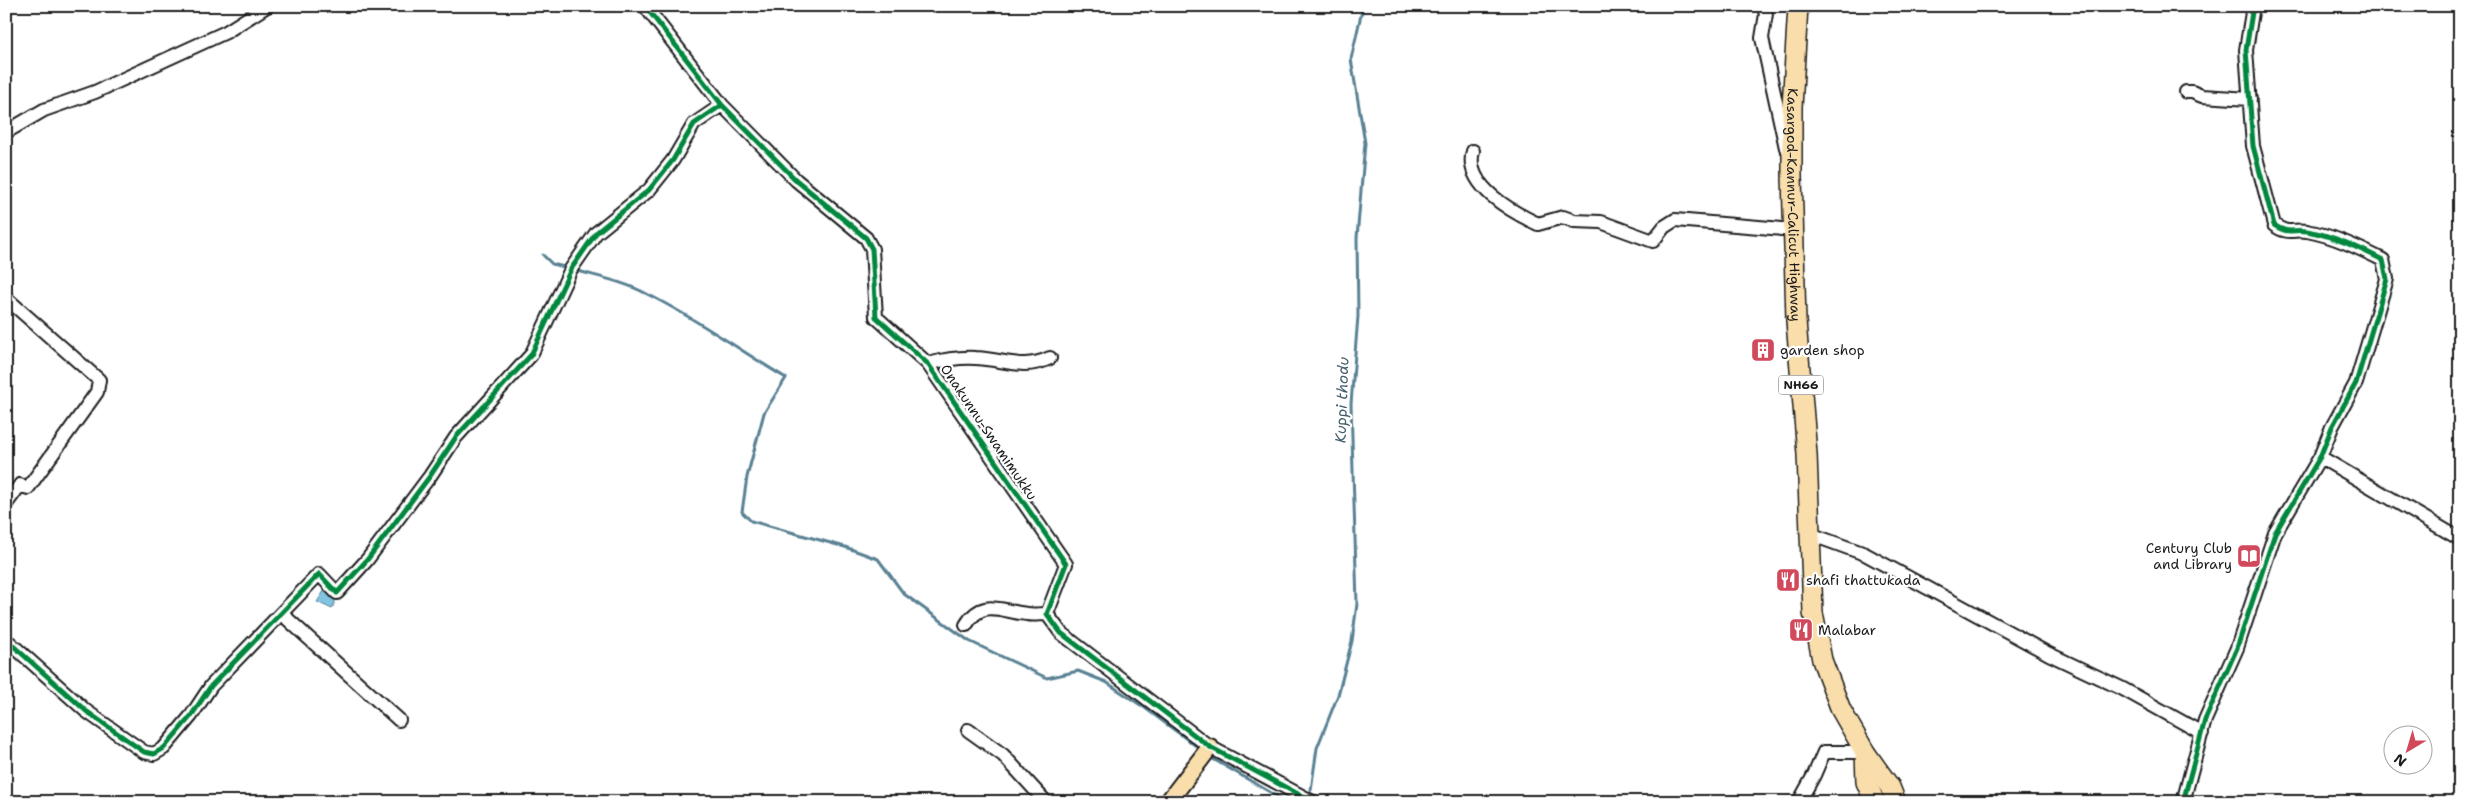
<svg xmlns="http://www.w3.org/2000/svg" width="2466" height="808" font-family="'Shantell Sans',sans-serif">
  <rect width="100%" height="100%" fill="#fff"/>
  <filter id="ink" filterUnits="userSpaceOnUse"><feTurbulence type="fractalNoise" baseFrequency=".02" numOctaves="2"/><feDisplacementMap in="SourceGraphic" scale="10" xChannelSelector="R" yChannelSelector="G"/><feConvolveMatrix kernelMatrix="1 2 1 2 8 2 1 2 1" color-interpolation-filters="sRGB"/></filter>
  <g filter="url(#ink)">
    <path fill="#81c4e2" stroke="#598193" d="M 324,591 L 336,599 L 332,609 L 317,602 Z"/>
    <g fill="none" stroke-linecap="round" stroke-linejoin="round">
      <path stroke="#598193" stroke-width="3" d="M 543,255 L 552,264 L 568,268
        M 574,270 C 599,277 625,282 647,294 C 696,318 739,350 786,378 L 764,413 L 747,477 L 742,512 L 751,521 L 845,547 L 878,559 L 904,594 L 969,641 L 1047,678 L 1078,671 L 1106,682 L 1145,708 L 1196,746
        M 1213,759 L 1287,802
        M 1311,790 L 1317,748 L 1338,695 L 1352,641 L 1357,604 L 1351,404 L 1358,316 L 1357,238 L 1365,143 L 1351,59 L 1363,6"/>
      <defs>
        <path id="minor" d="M 645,6 L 722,105 L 796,180 L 866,238 L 872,249 L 876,317 L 928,364 L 1066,564 L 1047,614 L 1061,633 L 1210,747 L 1313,802
          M 1763,6 L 1766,14 L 1762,38 L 1786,148
          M 2186,92 L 2192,92 L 2202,96 L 2250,99
          M 6,132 L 44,110 L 95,92 L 226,32 L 267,6
          M 1473,151 C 1463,185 1512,212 1538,224 L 1563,217 L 1574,221 L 1601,222 L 1653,241 L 1664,227 L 1675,220 L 1794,230
          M 6,298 L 99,380 L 97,392 L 28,488 L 20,485 L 6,504
          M 928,364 C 943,360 959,357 975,358 C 1003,359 1023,371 1050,358
          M 2320,457 L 2460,539
          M 1810,534 L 1865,554 L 2049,654 L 2123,689 L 2202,733
          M 282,614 L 399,720
          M 966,625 C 983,597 1002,612 1027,614 C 1033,615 1040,614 1047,614
          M 10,643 L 86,711 L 144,752 L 154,754 L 164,748 L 191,716 L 211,686 L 319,574 L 337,593 L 367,560 L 430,476 L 456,437 L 531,355 L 571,269 L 596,233 L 649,190 L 673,160 L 694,124 L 722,105
          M 968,730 L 1003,755 L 1046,802
          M 1799,802 L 1814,775 L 1824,752 L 1865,752
          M 2183,802 L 2205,720 L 2237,648 L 2275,533 L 2320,457 L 2332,427 L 2356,383 L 2387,279 L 2383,260 C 2359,248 2334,236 2307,231 C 2293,229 2288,235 2274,225 L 2253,146 L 2246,50 L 2253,6"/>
        <path id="major" d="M 1168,802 L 1210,747"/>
        <g id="highway">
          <path id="s1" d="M 1798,6 L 1792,107 L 1792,175 L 1796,321 L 1807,454 L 1813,613 L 1822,660 L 1841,710 L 1865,752 L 1890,787 L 1896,802"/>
          <path d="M 1865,752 L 1866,782 L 1875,802"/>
        </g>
      </defs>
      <use href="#minor" stroke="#1c1c1c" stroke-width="16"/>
      <use href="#major" stroke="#1c1c1c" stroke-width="20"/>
      <use href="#highway" stroke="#1c1c1c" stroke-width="22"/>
      <use href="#minor" stroke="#fff" stroke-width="12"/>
      <use href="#major" stroke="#f9deab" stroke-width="16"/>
      <use href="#highway" stroke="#f9deab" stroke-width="19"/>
      <defs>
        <path id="cycleway" d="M 645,6 L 722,105 L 796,180 L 866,238 L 872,249 L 876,317 L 928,364 L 1066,564 L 1047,614 L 1061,633 L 1210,747 L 1313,802
          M 10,643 L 86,711 L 144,752 L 154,754 L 164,748 L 191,716 L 211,686 L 319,574 L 337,593 L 367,560 L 430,476 L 456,437 L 531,355 L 571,269 L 596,233 L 649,190 L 673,160 L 694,124 L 722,105
          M 2183,802 L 2205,720 L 2237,648 L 2275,533 L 2320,457 L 2332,427 L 2356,383 L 2387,279 L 2383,260 C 2359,248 2334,236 2307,231 C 2293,229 2288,235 2274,225 L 2253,146 L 2246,50 L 2253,6"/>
      </defs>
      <use href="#cycleway" stroke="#fff" stroke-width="8"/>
      <use href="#cycleway" stroke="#00873e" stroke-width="5"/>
    </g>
  </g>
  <defs>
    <symbol id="building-square" viewBox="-11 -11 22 22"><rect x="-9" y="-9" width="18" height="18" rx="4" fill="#d1495b" stroke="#fff"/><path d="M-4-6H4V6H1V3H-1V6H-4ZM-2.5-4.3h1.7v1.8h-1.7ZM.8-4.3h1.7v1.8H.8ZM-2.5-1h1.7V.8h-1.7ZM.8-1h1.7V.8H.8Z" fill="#fff"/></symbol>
    <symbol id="library-square" viewBox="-11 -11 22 22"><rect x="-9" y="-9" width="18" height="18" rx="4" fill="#d1495b" stroke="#fff"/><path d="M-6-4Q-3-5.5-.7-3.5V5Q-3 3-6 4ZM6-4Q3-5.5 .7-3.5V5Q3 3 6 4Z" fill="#fff"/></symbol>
    <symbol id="restaurant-square" viewBox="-11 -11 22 22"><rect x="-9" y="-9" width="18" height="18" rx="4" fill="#d1495b" stroke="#fff"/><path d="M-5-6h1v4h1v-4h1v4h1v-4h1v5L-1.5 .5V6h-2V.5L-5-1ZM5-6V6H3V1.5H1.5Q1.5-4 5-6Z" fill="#fff"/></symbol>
  </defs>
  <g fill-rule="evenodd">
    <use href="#building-square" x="1749" y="336" width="28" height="28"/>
    <use href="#library-square" x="2235" y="542" width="28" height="28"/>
    <use href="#restaurant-square" x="1774" y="566" width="28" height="28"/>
    <use href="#restaurant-square" x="1787" y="616" width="28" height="28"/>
  </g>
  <g text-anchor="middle" stroke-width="4.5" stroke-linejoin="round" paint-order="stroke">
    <rect fill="#fff" stroke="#606060" stroke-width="1" x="1778.5" y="375.5" width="45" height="19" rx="4"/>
    <g font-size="12" font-weight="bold" fill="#1c1c1c">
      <text x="1801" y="389">NH66</text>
    </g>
    <g font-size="14" fill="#1c1c1c" stroke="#fff">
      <text dy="5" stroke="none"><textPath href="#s1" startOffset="199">Kasargod-Kannur-Calicut Highway</textPath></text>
      <text transform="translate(989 432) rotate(56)" y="5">Onakunnu-Swamimukku</text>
    </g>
    <g font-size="14" fill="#1c1c1c" stroke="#fff" text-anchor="start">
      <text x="1780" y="355">garden shop</text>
      <text x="2232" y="553" text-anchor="end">Century Club<tspan x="2232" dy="16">and Library</tspan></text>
      <text x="1806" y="585">shafi thattukada</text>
      <text x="1818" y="635">Malabar</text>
    </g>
    <g font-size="15" font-style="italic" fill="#445f6b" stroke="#fff">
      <text transform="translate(1342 400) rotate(-88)" y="5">Kuppi thodu</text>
    </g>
  </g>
  <rect width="2466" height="808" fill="none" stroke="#fff" stroke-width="25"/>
  <rect x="12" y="12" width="2441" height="783" fill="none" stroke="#1c1c1c" stroke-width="2" filter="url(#ink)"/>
  <g transform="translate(2408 750) rotate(218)"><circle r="24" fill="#ffffff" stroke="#a4a4a4"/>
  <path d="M0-4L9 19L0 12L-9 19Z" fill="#d1495b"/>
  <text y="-8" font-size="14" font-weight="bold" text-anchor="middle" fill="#1c1c1c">N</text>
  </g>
</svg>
